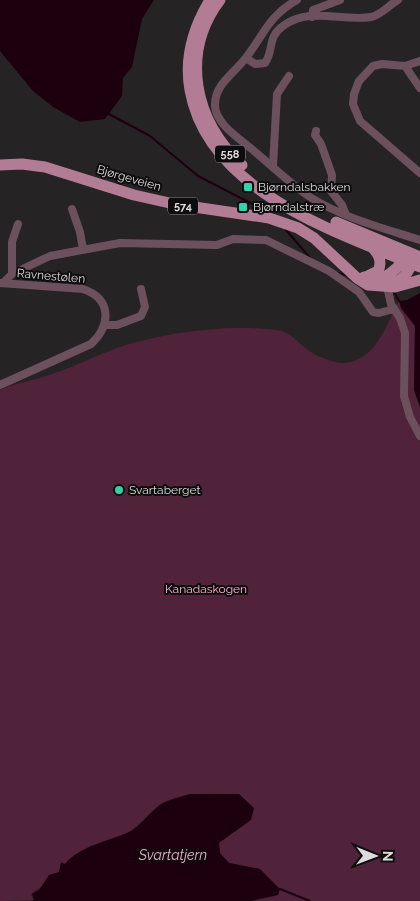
<svg xmlns="http://www.w3.org/2000/svg" width="420" height="901" font-family="Raleway,sans-serif">
  <rect width="100%" height="100%" fill="#262325"/>
  <path fill="#50233a" d="M 399,301 L 401,308 L 415,326 L 414,390 L 420,407 L 420,901 L 251,901 L 278,895 L 260,869 L 229,863 L 220,853 L 219,843 L 239,794 C 212,794 185,791 160,805 C 150,811 142,823 132,830 C 117,841 95,843 80,853 C 70,859 41,891 34,891 L 31,895 L 34,900 L 0,901 L 0,390 C 19,382 39,379 58,372 C 78,365 97,355 117,348 C 164,332 229,324 278,330 C 291,332 299,344 309,351 C 317,356 335,364 344,363 C 376,361 386,325 399,301 Z"/>
  <path fill="#1d000e" d="M 0,0 L 154,0 L 142,19 L 132,67 L 123,78 L 122,96 L 105,119 L 80,122 L 53,107 L 33,91 L 0,51 Z
    M 420,293 L 420,407 L 414,390 L 415,326 L 401,308 L 399,301 L 407,300 Z
    M 190,794 L 239,794 L 254,808 L 251,820 L 219,843 L 220,853 L 229,863 L 260,869 L 280,889 L 278,895 L 251,901 L 30,901 L 34,900 L 32,894 L 39,890 L 49,875 L 59,872 L 61,862 L 65,864 C 81,845 107,842 129,832 C 141,826 150,812 161,804 C 170,799 180,797 190,794 Z"/>
  <g fill="none" stroke-linecap="round" stroke-linejoin="round">
    <path stroke="#1d000e" stroke-width="2" d="M 109,114 L 150,136 L 198,176 L 274,215
      M 286,230 L 311,259
      M 337,273 L 348,275
      M 393,290 L 399,301
      M 280,889 L 310,901"/>
    <path stroke="#6c515d" stroke-width="8" d="M 297,0 C 268,16 264,35 245,59 C 234,73 214,85 215,106 C 216,123 236,136 248,146 C 269,163 288,182 310,197 C 343,218 383,228 420,240
      M 312,17 L 313,10 L 340,0
      M 246,58 L 255,64 L 265,63 C 274,51 267,37 283,26 C 310,6 343,22 371,17 C 381,15 389,5 398,0
      M 420,61 L 405,66 L 382,64 L 373,66 L 359,81 L 354,94 L 353,104 L 360,121 L 420,173
      M 405,66 L 420,88
      M 316,131 L 315,135 L 321,144 L 332,175 L 331,191 L 342,205 L 346,215
      M 273,166 L 277,94 L 289,76
      M 72,209 L 80,232 L 83,249
      M 12,274 L 12,242 L 18,224
      M 386,282 L 391,304 L 400,318 L 405,333 L 404,396 L 410,417 L 420,436
      M 0,283 L 83,289 C 112,299 111,325 91,344 L 0,385
      M 3,283 L 12,274 L 50,256 L 120,243 L 217,245 L 233,239 L 266,240 L 329,271 L 359,292 L 373,312 L 379,313 L 394,309
      M 106,325 L 117,325 L 141,316 L 145,307 L 141,289"/>
    <path stroke="#b37c95" stroke-width="11" d="M 210,0 C 193,28 184,57 190,90 C 208,192 337,232 420,267
      M 220,0 C 180,53 194,122 242,165
      M 0,165 L 22,164 L 45,167 L 134,195 L 174,204 L 269,218 L 298,228 L 314,238 L 357,278 L 368,285 L 395,287 L 420,280
      M 336,222 L 420,257
      M 364,277 C 388,283 394,269 409,256
      M 366,277 L 378,271 C 383,261 378,253 371,246
      M 393,284 C 405,278 412,270 412,256"/>
  </g>
  <g fill="#2fd4aa" stroke="#0e0d0e" stroke-width="2">
    <rect x="243" y="182" width="10" height="10" rx="2.5"/>
    <rect x="238" y="202" width="10" height="10" rx="2.5"/>
    <circle cx="119" cy="490" r="5"/>
  </g>
  <g text-anchor="middle" stroke-width="4" stroke-linejoin="round" paint-order="stroke">
    <g fill="#0e0d0e" stroke="#9f9d9e" stroke-width="1">
      <rect x="215" y="145.5" width="30" height="17" rx="4"/>
      <rect x="168" y="197.5" width="30" height="17" rx="4"/>
    </g>
    <g font-size="11" font-weight="bold" fill="#dddbdc">
      <text x="230" y="158">558</text>
      <text x="183" y="210">574</text>
    </g>
    <g font-size="12" fill="#dddbdc" stroke="#0e0d0e">
      <text transform="translate(129 178) rotate(16)" y="4">Bjørgeveien</text>
      <text transform="translate(51 276) rotate(5)" y="4">Ravnestølen</text>
    </g>
    <g font-size="12" fill="#dddbdc" stroke="#0e0d0e" text-anchor="start">
      <text x="258" y="191">Bjørndalsbakken</text>
      <text x="253" y="211">Bjørndalstræ</text>
      <text x="129" y="494">Svartaberget</text>
    </g>
    <g font-size="12" fill="#ffb4d6" stroke="#0e0d0e">
      <text x="206" y="593">Kanadaskogen</text>
    </g>
    <g font-size="14" font-style="italic" fill="#f5accd" stroke="#0e0d0e">
      <text x="173" y="860">Svartatjern</text>
    </g>
  </g>
  <g transform="translate(375 856) rotate(91)" stroke="#0e0d0e" stroke-width="4" paint-order="stroke">
  <path d="M0-4L9 19L0 12L-9 19Z" fill="#dddbdc"/>
  <text y="-8" font-size="14" font-weight="bold" text-anchor="middle" fill="#dddbdc">N</text>
  </g>
</svg>
